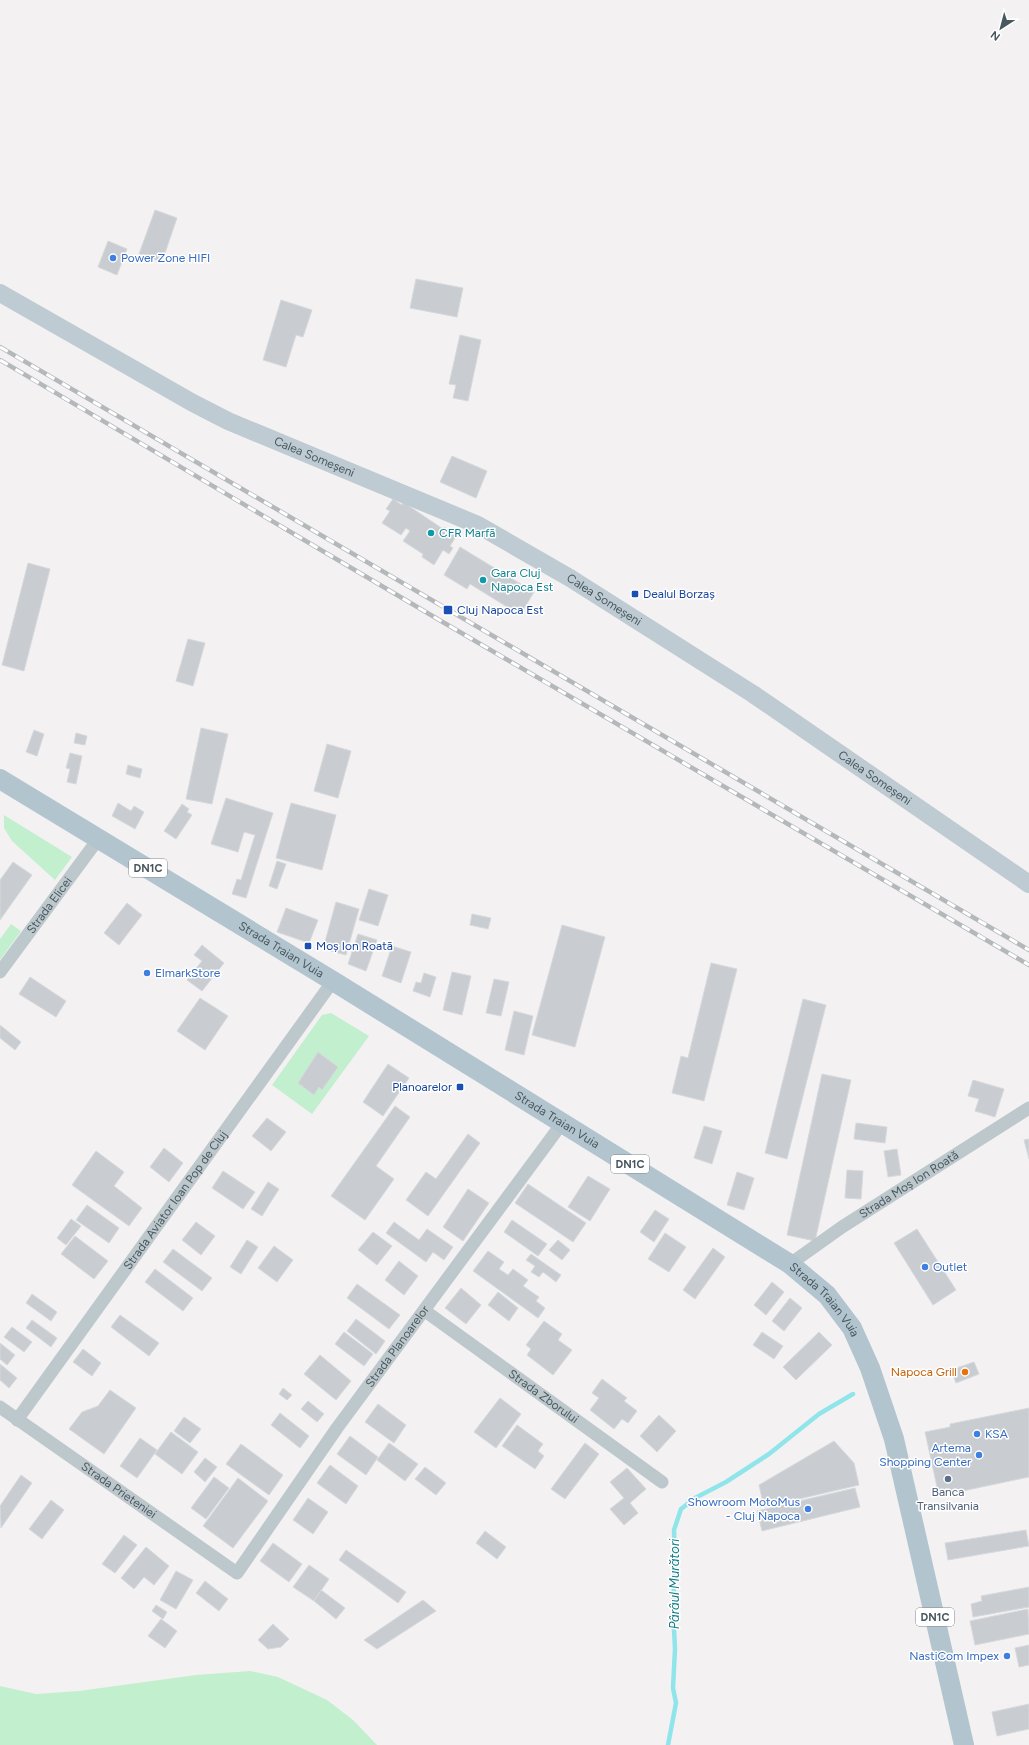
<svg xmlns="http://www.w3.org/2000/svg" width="1029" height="1745" font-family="Figtree,sans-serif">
  <rect width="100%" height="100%" fill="#f4f1f2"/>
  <path fill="#c2efcd" d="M 4,815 L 72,857 L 55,880 L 12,841 L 4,828 Z
    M 11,924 L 21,931 L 0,960 L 0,939 Z
    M 331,1013 L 369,1036 L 312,1114 L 272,1085 L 322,1015 Z
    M 250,1671 L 278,1677 L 327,1700 L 353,1720 L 377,1745 L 0,1745 L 0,1686 L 36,1694 L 79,1691 L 196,1675 Z"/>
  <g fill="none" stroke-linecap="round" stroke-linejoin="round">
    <path stroke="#90e5eb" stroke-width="4.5" d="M 668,1745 L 676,1703 L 673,1688 L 675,1649 L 673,1609 L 675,1562 L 674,1530 L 681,1509 L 695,1498 L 726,1482 L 769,1454 L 819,1414 L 853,1394"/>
  </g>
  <path fill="#c9cdd1" stroke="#d6d9dc" d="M 155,210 L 177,218 L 162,262 L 139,254 Z
    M 108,241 L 127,249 L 117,275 L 98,267 Z
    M 416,279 L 463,288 L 457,317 L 410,308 Z
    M 281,300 L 312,310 L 303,337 L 296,335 L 286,367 L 263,360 Z
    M 460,335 L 481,340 L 468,401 L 453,398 L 456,385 L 449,384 Z
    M 452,456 L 487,471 L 476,498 L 440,482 Z
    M 393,499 L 402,505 L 403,502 L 443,529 L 444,527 L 457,535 L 450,546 L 453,548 L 449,554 L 443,550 L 434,565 L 422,557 L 423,554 L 403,541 L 410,531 L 406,528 L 401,535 L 382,523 L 390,511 L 386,509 Z
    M 460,547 L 534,592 L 520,615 L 470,584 L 467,589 L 444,575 Z
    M 28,563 L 50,569 L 24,671 L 2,665 Z
    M 188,639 L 205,643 L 193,686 L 176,681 Z
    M 201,728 L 228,734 L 212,804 L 186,799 Z
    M 34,730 L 44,734 L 37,756 L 26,752 Z
    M 76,733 L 87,736 L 85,745 L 74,743 Z
    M 327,744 L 351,751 L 338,798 L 314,791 Z
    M 70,753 L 82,756 L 76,784 L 67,782 L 70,769 L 66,768 Z
    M 128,765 L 142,769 L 140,778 L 126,774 Z
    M 226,798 L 273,813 L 246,898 L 232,894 L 237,879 L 241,880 L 255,835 L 244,832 L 238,852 L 211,844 Z
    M 118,803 L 131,811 L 134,806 L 144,812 L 135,829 L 112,816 Z
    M 291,803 L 336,815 L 322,870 L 276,858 Z
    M 182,804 L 189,809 L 187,812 L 192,815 L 176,839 L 164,831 Z
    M 277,861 L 286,864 L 277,889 L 269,886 Z
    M 13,862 L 32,875 L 0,920 L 0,880 Z
    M 369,889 L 388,895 L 378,926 L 359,920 Z
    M 336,902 L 359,909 L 346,955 L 323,949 Z
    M 127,903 L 142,915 L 119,945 L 104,933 Z
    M 286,908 L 318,920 L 309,943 L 277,932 Z
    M 472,914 L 491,918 L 488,929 L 470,925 Z
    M 562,925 L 605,937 L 575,1047 L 532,1035 Z
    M 358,934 L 377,940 L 366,971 L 348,964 Z
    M 202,945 L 224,963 L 202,991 L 187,980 L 202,961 L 194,955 Z
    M 392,946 L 411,952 L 401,983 L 382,976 Z
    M 711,963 L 737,969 L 704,1101 L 672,1093 L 681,1056 L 688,1058 Z
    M 452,972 L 471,976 L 462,1015 L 443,1010 Z
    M 424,973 L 436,977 L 430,997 L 413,991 L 416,982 L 421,983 Z
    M 30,977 L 66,1001 L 56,1017 L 19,994 Z
    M 494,979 L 509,982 L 501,1016 L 486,1013 Z
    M 200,998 L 228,1016 L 205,1050 L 177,1031 Z
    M 803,999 L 826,1005 L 787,1159 L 765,1153 Z
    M 514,1011 L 533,1016 L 524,1055 L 505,1050 Z
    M 0,1025 L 21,1042 L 15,1050 L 0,1038 Z
    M 318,1052 L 338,1067 L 322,1090 L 319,1087 L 314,1095 L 298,1083 Z
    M 388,1064 L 409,1078 L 383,1116 L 363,1102 Z
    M 822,1074 L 851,1080 L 815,1241 L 787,1235 Z
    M 973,1080 L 1004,1089 L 995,1117 L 975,1111 L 979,1099 L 968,1096 Z
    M 395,1106 L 410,1117 L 376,1166 L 394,1179 L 365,1220 L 331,1196 Z
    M 267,1118 L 286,1132 L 271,1151 L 252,1136 Z
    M 856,1123 L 887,1127 L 885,1143 L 854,1139 Z
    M 704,1126 L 722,1131 L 712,1164 L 694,1158 Z
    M 468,1134 L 480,1143 L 428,1216 L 406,1200 L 426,1172 L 436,1179 Z
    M 1029,1139 L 1029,1159 L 1024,1140 Z
    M 164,1148 L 183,1163 L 169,1182 L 150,1167 Z
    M 897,1149 L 901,1175 L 888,1177 L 884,1151 Z
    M 96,1151 L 124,1172 L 114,1186 L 142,1208 L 129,1226 L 72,1185 Z
    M 847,1170 L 863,1171 L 861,1199 L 845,1198 Z
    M 223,1171 L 255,1192 L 243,1209 L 212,1188 Z
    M 737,1172 L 754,1178 L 744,1210 L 727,1205 Z
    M 588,1176 L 610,1189 L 590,1221 L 568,1207 Z
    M 268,1182 L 279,1189 L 262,1216 L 251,1209 Z
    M 528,1184 L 586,1223 L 573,1242 L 515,1203 Z
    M 468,1189 L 489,1203 L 463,1241 L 443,1227 Z
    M 87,1205 L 119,1228 L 109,1243 L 76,1220 Z
    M 655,1210 L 669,1219 L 654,1242 L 640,1232 Z
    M 71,1219 L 81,1226 L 66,1245 L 57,1238 Z
    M 512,1220 L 547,1244 L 538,1256 L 504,1232 Z
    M 196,1222 L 215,1236 L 201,1255 L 182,1240 Z
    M 394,1222 L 419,1240 L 427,1229 L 453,1247 L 444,1260 L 433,1252 L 426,1262 L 386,1233 Z
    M 917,1229 L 956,1290 L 933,1305 L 894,1243 Z
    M 373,1232 L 392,1246 L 377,1265 L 358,1250 Z
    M 665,1233 L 686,1247 L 669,1272 L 648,1259 Z
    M 75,1236 L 108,1261 L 94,1279 L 61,1254 Z
    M 247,1240 L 258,1247 L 241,1274 L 230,1267 Z
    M 558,1240 L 570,1250 L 562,1260 L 549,1250 Z
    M 274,1246 L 293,1260 L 277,1282 L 258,1268 Z
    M 713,1248 L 725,1257 L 695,1299 L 683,1290 Z
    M 173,1249 L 212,1278 L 202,1291 L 163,1262 Z
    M 488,1251 L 504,1262 L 499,1269 L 508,1275 L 513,1269 L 528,1280 L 523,1286 L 539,1297 L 536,1301 L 545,1308 L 538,1318 L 473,1271 Z
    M 531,1254 L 561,1275 L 556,1282 L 543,1272 L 539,1277 L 531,1272 L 535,1266 L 526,1260 Z
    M 399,1261 L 418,1276 L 404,1295 L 385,1280 Z
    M 155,1269 L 193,1298 L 183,1311 L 145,1282 Z
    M 772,1282 L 784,1292 L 766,1315 L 754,1305 Z
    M 357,1284 L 400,1315 L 389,1329 L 347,1298 Z
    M 461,1288 L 481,1305 L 466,1324 L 445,1308 Z
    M 498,1292 L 518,1308 L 509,1321 L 488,1305 Z
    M 32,1294 L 57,1312 L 51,1321 L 26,1303 Z
    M 790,1298 L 802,1308 L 784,1331 L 772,1321 Z
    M 120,1315 L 159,1343 L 149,1356 L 111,1327 Z
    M 356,1319 L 385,1341 L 376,1354 L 347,1331 Z
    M 32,1320 L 57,1338 L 51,1347 L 26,1328 Z
    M 544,1321 L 562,1334 L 558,1340 L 572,1350 L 553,1375 L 527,1355 L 531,1349 L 526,1345 Z
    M 12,1327 L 32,1342 L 24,1352 L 4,1337 Z
    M 344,1332 L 373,1354 L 364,1366 L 335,1344 Z
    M 762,1332 L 783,1346 L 774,1359 L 753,1345 Z
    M 819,1332 L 832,1345 L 796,1380 L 783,1367 Z
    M 0,1343 L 15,1355 L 7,1365 L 0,1359 Z
    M 83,1349 L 101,1363 L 92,1376 L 73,1362 Z
    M 320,1355 L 351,1381 L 336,1400 L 304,1374 Z
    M 974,1362 L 979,1374 L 956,1383 L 951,1370 Z
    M 0,1364 L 17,1378 L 9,1388 L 0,1380 Z
    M 602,1379 L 627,1398 L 624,1401 L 637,1411 L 628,1423 L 622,1419 L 614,1429 L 590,1410 L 599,1398 L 592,1393 Z
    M 283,1388 L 292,1395 L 287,1400 L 279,1394 Z
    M 110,1390 L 136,1408 L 104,1454 L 69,1429 L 82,1412 L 98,1406 Z
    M 500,1398 L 521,1414 L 496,1448 L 474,1432 Z
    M 308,1401 L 324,1414 L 317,1422 L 301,1409 Z
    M 378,1404 L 406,1425 L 394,1443 L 365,1422 Z
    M 1029,1408 L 1029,1477 L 939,1496 L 925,1432 L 950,1427 L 950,1424 Z
    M 280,1413 L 309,1436 L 300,1448 L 271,1425 Z
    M 659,1415 L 676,1431 L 657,1452 L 640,1436 Z
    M 184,1417 L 201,1429 L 190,1443 L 174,1431 Z
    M 517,1425 L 543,1444 L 538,1451 L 544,1456 L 535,1469 L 502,1446 Z
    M 171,1432 L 198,1452 L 182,1474 L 155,1454 Z
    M 350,1436 L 378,1457 L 366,1475 L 337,1454 Z
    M 140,1438 L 157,1450 L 137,1478 L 120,1466 Z
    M 834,1441 L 854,1463 L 859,1485 L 764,1507 L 759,1485 Z
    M 389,1443 L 418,1464 L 405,1481 L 377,1460 Z
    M 585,1443 L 599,1454 L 565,1499 L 551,1489 Z
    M 241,1444 L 283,1475 L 269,1495 L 226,1464 Z
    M 205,1458 L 217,1467 L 205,1482 L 194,1472 Z
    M 330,1465 L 358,1486 L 346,1504 L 317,1483 Z
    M 425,1467 L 446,1483 L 436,1495 L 415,1479 Z
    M 627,1468 L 646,1489 L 630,1503 L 638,1513 L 624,1525 L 610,1509 L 624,1498 L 610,1482 Z
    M 21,1475 L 32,1483 L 1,1528 L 0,1506 Z
    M 214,1477 L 229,1488 L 206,1519 L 191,1508 Z
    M 238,1478 L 268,1501 L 233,1548 L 203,1526 Z
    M 855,1488 L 860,1507 L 762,1531 L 757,1511 Z
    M 308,1498 L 328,1512 L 313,1534 L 293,1520 Z
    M 51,1500 L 64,1510 L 42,1539 L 29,1529 Z
    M 1026,1530 L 1029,1546 L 948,1560 L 945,1543 Z
    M 485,1531 L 506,1547 L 497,1559 L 476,1543 Z
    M 124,1535 L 137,1545 L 115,1573 L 102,1564 Z
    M 273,1543 L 302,1564 L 289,1582 L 260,1561 Z
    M 146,1547 L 169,1566 L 154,1585 L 144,1577 L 134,1589 L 121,1578 Z
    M 346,1550 L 406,1592 L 398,1603 L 339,1560 Z
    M 309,1565 L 329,1579 L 314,1601 L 293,1587 Z
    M 176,1571 L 193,1580 L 176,1609 L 160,1600 Z
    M 205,1581 L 228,1599 L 219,1611 L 196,1593 Z
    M 1029,1587 L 1029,1607 L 973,1617 L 971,1604 L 982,1601 L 981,1596 Z
    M 321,1590 L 345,1608 L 336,1619 L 314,1601 Z
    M 423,1600 L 436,1611 L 377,1649 L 364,1640 Z
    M 156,1605 L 167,1612 L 163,1619 L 152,1611 Z
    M 1028,1609 L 1029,1634 L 975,1645 L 970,1621 Z
    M 161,1619 L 177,1631 L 165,1648 L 148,1636 Z
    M 273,1624 L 289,1639 L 281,1647 L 268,1649 L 258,1640 Z
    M 1029,1645 L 1029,1665 L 1019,1667 L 1015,1648 Z
    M 1029,1704 L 1029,1729 L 997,1736 L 992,1712 Z"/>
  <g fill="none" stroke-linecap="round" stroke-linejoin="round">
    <g stroke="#bdc8cd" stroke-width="13">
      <path id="s1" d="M 0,972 L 99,838"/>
      <path id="s2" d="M 790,1264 L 842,1227 L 1029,1108"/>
      <path id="s3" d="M 425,1311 L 662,1482"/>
      <path id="s4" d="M 0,1407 L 237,1573 L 337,1428 L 563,1122"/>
      <path id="s5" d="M 17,1420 L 333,981"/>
    </g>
    <path stroke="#becbd2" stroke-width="18" id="s6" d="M 0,293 L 193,403 L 228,421 L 478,525 L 570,578 L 753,694 L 1029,884"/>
    <path stroke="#b2c5cf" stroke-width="20" id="s7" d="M 0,779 L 333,981 L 790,1264 L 827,1295 L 852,1328 L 870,1368 L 894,1439 L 964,1745"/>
    <defs>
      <path id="rail" d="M 0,347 L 1029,950
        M 0,360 L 441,621 L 1029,965"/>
    </defs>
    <use href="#rail" stroke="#b4b8bb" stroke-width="4.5"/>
    <use href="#rail" stroke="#fff" stroke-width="3" stroke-dasharray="9" stroke-linecap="butt"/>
  </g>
  <g fill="#3f7fe0" stroke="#fff" stroke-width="1.5">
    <circle cx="113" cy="258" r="4"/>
    <circle cx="147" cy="973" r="4"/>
    <circle cx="925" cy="1267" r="4"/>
    <circle cx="977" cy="1434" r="4"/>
    <circle cx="979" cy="1455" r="4"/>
    <circle cx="808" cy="1509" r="4"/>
    <circle cx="1007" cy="1656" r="4"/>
  </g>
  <g fill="#0f9aa8" stroke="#fff" stroke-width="1.5">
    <circle cx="431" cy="533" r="4"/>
    <circle cx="483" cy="580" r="4"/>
  </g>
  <g fill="#1a4fb4" stroke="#fff" stroke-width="1.5">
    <rect x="631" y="590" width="8" height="8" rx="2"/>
    <rect x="443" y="605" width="10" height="10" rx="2"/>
    <rect x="304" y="942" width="8" height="8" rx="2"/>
    <rect x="456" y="1083" width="8" height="8" rx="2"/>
  </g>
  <circle fill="#e8710a" stroke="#fff" stroke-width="1.5" cx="965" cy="1372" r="4"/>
  <circle fill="#5c6f8a" stroke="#fff" stroke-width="1.5" cx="948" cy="1479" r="4"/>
  <g text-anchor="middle" stroke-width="3" stroke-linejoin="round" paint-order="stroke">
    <g fill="#fff" stroke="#808a8f" stroke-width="1">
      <rect x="129" y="859" width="38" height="18" rx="3"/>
      <rect x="611" y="1155" width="38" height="18" rx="3"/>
      <rect x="916" y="1608" width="38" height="18" rx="3"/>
    </g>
    <g font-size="11" font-weight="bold" fill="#49585f">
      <text x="148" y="872">DN1C</text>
      <text x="630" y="1168">DN1C</text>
      <text x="935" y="1621">DN1C</text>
    </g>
    <g font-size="12" fill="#366cbe" stroke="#fff" text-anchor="start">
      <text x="121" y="262">Power Zone HIFI</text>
      <text x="155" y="977">ElmarkStore</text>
      <text x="933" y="1271">Outlet</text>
      <text x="985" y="1438">KSA</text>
      <text x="971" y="1452" text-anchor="end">Artema<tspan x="971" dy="14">Shopping Center</tspan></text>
      <text x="800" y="1506" text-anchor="end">Showroom MotoMus<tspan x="800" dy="14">- Cluj Napoca</tspan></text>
      <text x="999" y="1660" text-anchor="end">NastiCom Impex</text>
    </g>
    <g font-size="12" fill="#49585f" stroke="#fff">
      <text dy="4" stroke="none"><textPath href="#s6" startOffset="355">Calea Someșeni</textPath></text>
      <text dy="4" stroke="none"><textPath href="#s6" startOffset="679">Calea Someșeni</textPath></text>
      <text dy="4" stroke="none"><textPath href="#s6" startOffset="1003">Calea Someșeni</textPath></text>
      <text dy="4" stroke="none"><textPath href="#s1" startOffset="83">Strada Elicei</textPath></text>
      <text dy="4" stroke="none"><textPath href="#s7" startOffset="329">Strada Traian Vuia</textPath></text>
      <text dy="4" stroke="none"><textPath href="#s7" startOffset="653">Strada Traian Vuia</textPath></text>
      <text dy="4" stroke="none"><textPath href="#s2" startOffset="143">Strada Moș Ion Roată</textPath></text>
      <text dy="4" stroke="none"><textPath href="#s5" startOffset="271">Strada Aviator Ioan Pop de Cluj</textPath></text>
      <text dy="4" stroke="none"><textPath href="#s7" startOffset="977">Strada Traian Vuia</textPath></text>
      <text dy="4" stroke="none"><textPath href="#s4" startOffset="567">Strada Planoarelor</textPath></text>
      <text dy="4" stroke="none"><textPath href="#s3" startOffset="146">Strada Zborului</textPath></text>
      <text dy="4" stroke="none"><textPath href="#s4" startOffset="145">Strada Prieteniei</textPath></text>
    </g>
    <g font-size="12" fill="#0d838f" stroke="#fff" text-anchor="start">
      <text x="439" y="537">CFR Marfă</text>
      <text x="491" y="577">Gara Cluj<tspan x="491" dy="14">Napoca Est</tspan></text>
    </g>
    <g font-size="12" fill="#164399" stroke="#fff" text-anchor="start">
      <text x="643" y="598">Dealul Borzaș</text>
      <text x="457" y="614">Cluj Napoca Est</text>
      <text x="316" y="950">Moș Ion Roată</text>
      <text x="452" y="1091" text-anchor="end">Planoarelor</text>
    </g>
    <g font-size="12" fill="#c56008" stroke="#fff" text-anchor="end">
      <text x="957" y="1376">Napoca Grill</text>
    </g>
    <g font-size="12" fill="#4e5e75" stroke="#fff">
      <text x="948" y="1496">Banca<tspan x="948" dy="14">Transilvania</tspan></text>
    </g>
    <g font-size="13" font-style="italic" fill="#107d84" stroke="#fff">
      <text transform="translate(674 1584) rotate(-90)" y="5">Pârâul Murători</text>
    </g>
  </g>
  <g transform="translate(1001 28) rotate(216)" stroke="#ffffff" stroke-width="3" paint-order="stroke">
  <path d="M0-3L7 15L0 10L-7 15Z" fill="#49585f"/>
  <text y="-6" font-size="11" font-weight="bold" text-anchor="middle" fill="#49585f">N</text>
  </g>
</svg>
